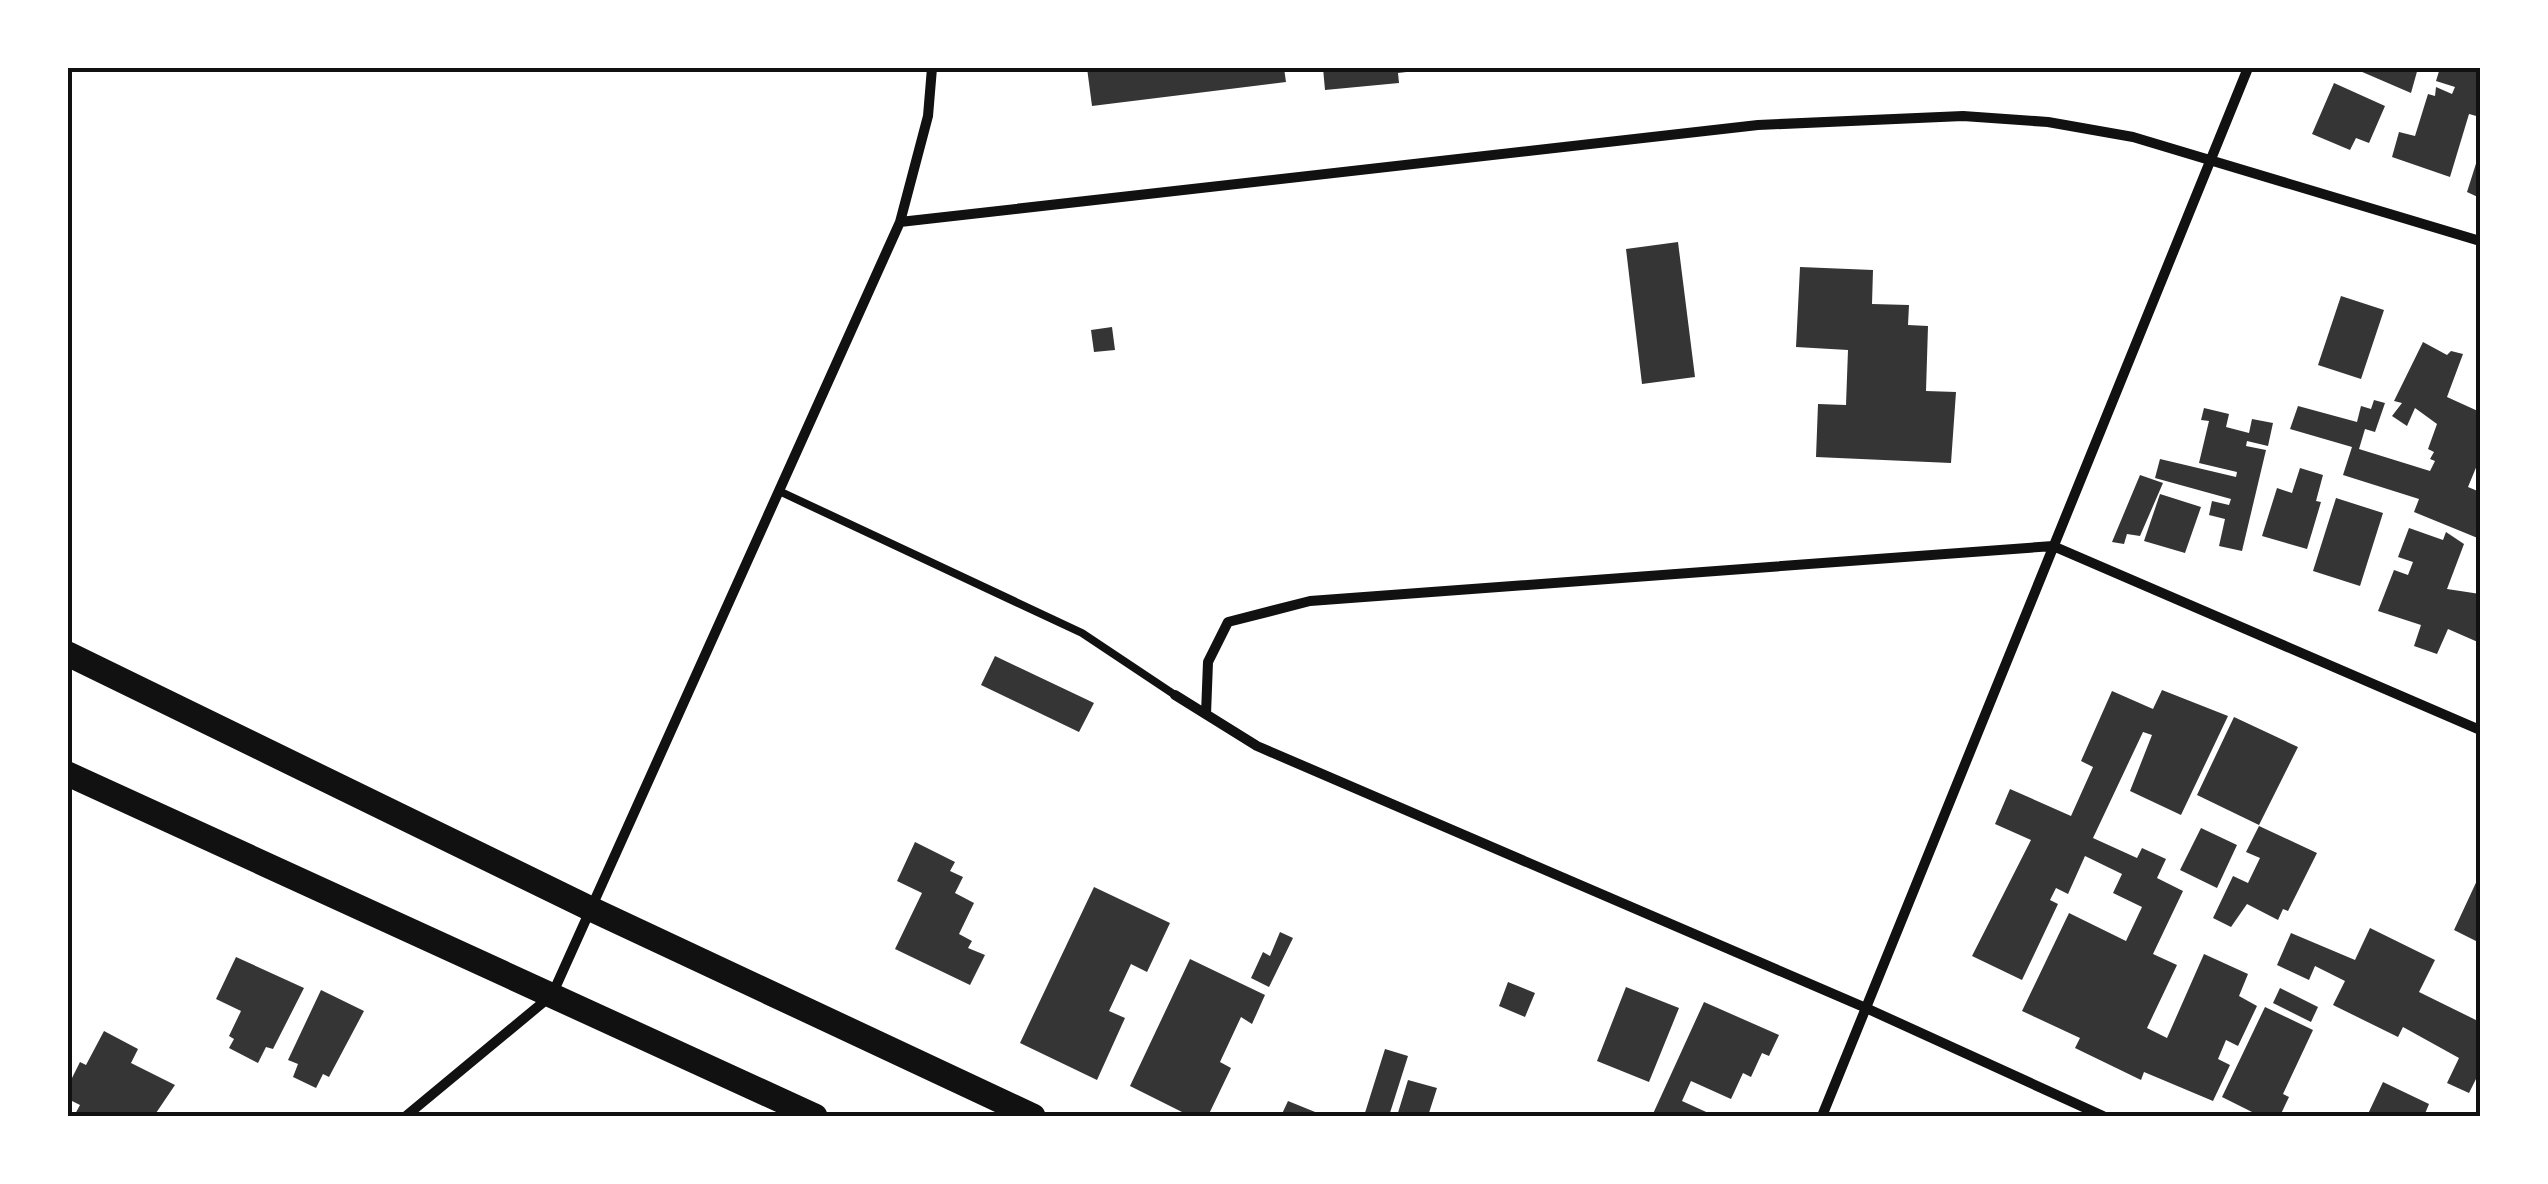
<svg xmlns="http://www.w3.org/2000/svg" width="2548" height="1184" font-family="Montserrat,sans-serif">
  <rect width="100%" height="100%" fill="#fff"/>
  <path fill="#353535" d="M 1087,68 L 1284,68 L 1286,82 L 1092,106 Z
    M 1323,68 L 1414,68 L 1415,71 L 1398,73 L 1399,83 L 1325,90 Z
    M 2353,68 L 2418,68 L 2411,93 Z
    M 2440,68 L 2480,68 L 2480,117 L 2469,114 L 2450,177 L 2392,157 L 2399,132 L 2415,136 L 2428,94 L 2435,96 L 2436,87 L 2452,94 L 2455,87 L 2436,81 Z
    M 2334,83 L 2385,106 L 2369,143 L 2356,138 L 2350,150 L 2312,134 Z
    M 2480,151 L 2480,198 L 2467,192 Z
    M 1678,242 L 1695,377 L 1642,384 L 1626,249 Z
    M 1800,267 L 1873,270 L 1872,304 L 1909,305 L 1908,325 L 1928,326 L 1926,391 L 1956,392 L 1951,463 L 1816,457 L 1818,404 L 1846,405 L 1848,350 L 1796,347 Z
    M 2341,296 L 2384,310 L 2361,379 L 2318,365 Z
    M 1112,327 L 1115,350 L 1094,352 L 1091,330 Z
    M 2423,342 L 2447,355 L 2451,351 L 2463,354 L 2447,397 L 2480,412 L 2480,458 L 2468,487 L 2480,492 L 2480,539 L 2414,512 L 2419,499 L 2343,475 L 2352,447 L 2290,429 L 2298,406 L 2357,422 L 2361,406 L 2371,409 L 2374,400 L 2385,403 L 2375,432 L 2365,429 L 2359,449 L 2430,471 L 2435,461 L 2430,459 L 2434,452 L 2428,449 L 2437,424 L 2415,408 L 2407,426 L 2392,416 L 2402,403 L 2394,401 Z
    M 2204,408 L 2229,414 L 2226,427 L 2249,433 L 2252,419 L 2273,423 L 2268,446 L 2247,441 L 2246,446 L 2266,450 L 2242,551 L 2219,546 L 2225,519 L 2209,515 L 2212,501 L 2229,505 L 2231,499 L 2155,478 L 2160,459 L 2236,477 L 2237,472 L 2199,463 L 2209,421 L 2201,420 Z
    M 2300,468 L 2323,475 L 2316,501 L 2321,502 L 2307,549 L 2262,536 L 2277,488 L 2292,493 Z
    M 2140,475 L 2163,483 L 2140,536 L 2127,534 L 2124,544 L 2112,542 Z
    M 2160,494 L 2201,507 L 2185,553 L 2144,541 Z
    M 2336,498 L 2383,513 L 2360,586 L 2313,571 Z
    M 2409,528 L 2443,540 L 2446,532 L 2464,544 L 2447,589 L 2480,594 L 2480,643 L 2448,629 L 2437,654 L 2414,646 L 2421,625 L 2378,611 L 2394,570 L 2408,575 L 2413,562 L 2398,557 Z
    M 995,656 L 1094,703 L 1079,732 L 981,685 Z
    M 2162,690 L 2228,716 L 2181,815 L 2130,791 L 2152,735 L 2143,732 L 2093,838 L 2137,858 L 2142,848 L 2166,859 L 2157,878 L 2183,891 L 2153,954 L 2177,965 L 2147,1028 L 2167,1038 L 2204,954 L 2248,974 L 2239,996 L 2257,1006 L 2238,1046 L 2226,1040 L 2218,1059 L 2230,1065 L 2213,1101 L 2144,1072 L 2141,1080 L 2075,1048 L 2080,1038 L 2022,1011 L 2069,913 L 2126,941 L 2142,907 L 2113,893 L 2122,874 L 2085,856 L 2068,894 L 2056,888 L 2050,900 L 2058,904 L 2022,980 L 1972,956 L 2031,840 L 1995,824 L 2010,789 L 2071,816 L 2093,767 L 2081,761 L 2112,691 L 2153,709 Z
    M 2234,717 L 2298,747 L 2259,825 L 2197,795 Z
    M 2259,826 L 2317,853 L 2288,911 L 2283,909 L 2278,920 L 2247,904 L 2231,927 L 2213,918 L 2233,876 L 2248,883 L 2260,858 L 2246,852 Z
    M 2201,828 L 2237,845 L 2217,888 L 2180,870 Z
    M 915,842 L 955,862 L 950,871 L 963,877 L 955,893 L 974,903 L 959,934 L 972,941 L 968,948 L 985,955 L 970,985 L 895,949 L 922,893 L 897,881 Z
    M 2480,874 L 2480,943 L 2454,930 Z
    M 1094,887 L 1170,923 L 1147,972 L 1131,964 L 1109,1011 L 1125,1018 L 1097,1080 L 1020,1043 Z
    M 2370,928 L 2435,960 L 2419,992 L 2480,1022 L 2480,1071 L 2469,1093 L 2447,1083 L 2459,1058 L 2403,1027 L 2398,1037 L 2333,1005 L 2345,981 L 2315,966 L 2309,980 L 2277,965 L 2291,933 L 2355,960 Z
    M 1280,932 L 1293,938 L 1269,987 L 1251,978 L 1263,952 L 1270,956 Z
    M 236,957 L 304,988 L 273,1049 L 266,1047 L 258,1063 L 229,1048 L 234,1039 L 229,1036 L 241,1011 L 216,999 Z
    M 1190,959 L 1265,995 L 1252,1024 L 1241,1017 L 1220,1062 L 1231,1068 L 1208,1116 L 1190,1116 L 1130,1086 Z
    M 1508,982 L 1535,993 L 1525,1017 L 1499,1006 Z
    M 1626,987 L 1679,1008 L 1649,1082 L 1597,1061 Z
    M 2280,988 L 2318,1007 L 2311,1022 L 2273,1003 Z
    M 321,990 L 364,1011 L 329,1077 L 323,1074 L 316,1088 L 293,1077 L 298,1064 L 288,1060 Z
    M 1704,1002 L 1779,1035 L 1769,1056 L 1762,1053 L 1751,1077 L 1743,1073 L 1731,1099 L 1691,1081 L 1682,1101 L 1715,1116 L 1652,1116 Z
    M 2265,1007 L 2313,1030 L 2283,1094 L 2289,1097 L 2280,1116 L 2260,1116 L 2222,1097 Z
    M 104,1031 L 138,1049 L 131,1063 L 175,1085 L 154,1116 L 74,1116 L 80,1105 L 68,1099 L 68,1086 L 80,1062 L 86,1065 Z
    M 1385,1049 L 1408,1056 L 1389,1116 L 1364,1116 Z
    M 1408,1080 L 1437,1088 L 1428,1116 L 1397,1116 Z
    M 2383,1082 L 2429,1104 L 2424,1116 L 2367,1116 Z
    M 1288,1101 L 1325,1116 L 1281,1116 Z"/>
  <g fill="none" stroke-linecap="round" stroke-linejoin="round">
    <path stroke="#111" stroke-width="8" d="M 779,491 L 1082,633 L 1175,695"/>
    <path stroke="#111" stroke-width="10" d="M 900,222 L 1758,125 L 1963,116 L 2048,122 L 2133,137 L 2480,241
      M 1175,695 L 1257,746 L 1866,1008 L 2103,1116
      M 1206,714 L 1208,662 L 1228,622 L 1310,601 L 2053,546 L 2480,730
      M 406,1116 L 552,995 L 900,222 L 928,116 L 932,68
      M 1822,1116 L 2248,68"/>
    <path stroke="#111" stroke-width="25" d="M 68,654 L 591,909 L 1033,1116
      M 68,774 L 815,1116"/>
  </g>
  <rect width="2548" height="1184" fill="none" stroke="#ffffff" stroke-width="140"/>
  <rect x="70" y="70" width="2408" height="1044" fill="none" stroke="#111" stroke-width="4"/>
</svg>
